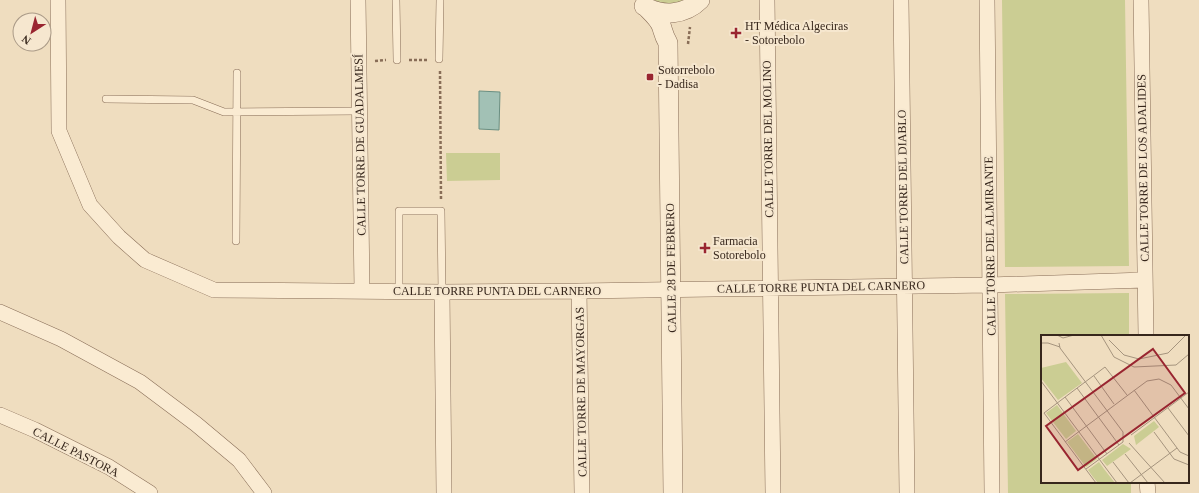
<svg xmlns="http://www.w3.org/2000/svg" width="1199" height="493" font-family="'Times New Roman',serif">
  <rect width="100%" height="100%" fill="#efddbf"/>
  <path fill="#cbcd93" d="M 654,0 L 686,0 C 675,4 665,6 654,0 Z
    M 1002,0 L 1125,0 L 1129,266 L 1005,267 Z
    M 446,153 L 500,153 L 500,180 L 447,181 Z
    M 1129,293 L 1129,336 L 1042,336 L 1042,482 L 1131,482 L 1131,493 L 1008,493 L 1005,294 Z"/>
  <path fill="#a2c1b5" stroke="#6a8f82" d="M 479,91 L 500,92 L 499,130 L 479,129 Z"/>
  <g fill="none" stroke-linecap="round" stroke-linejoin="round">
    <defs>
      <path id="service" d="M 396,0 L 397,60
        M 439,59 L 440,0
        M 106,99 L 193,100 L 224,112 L 359,111
        M 236,241 L 237,73
        M 399,291 L 399,211 L 441,211 L 442,292"/>
      <path id="minor" d="M 58,0 L 59,131 L 90,205 L 119,237 L 145,260 L 214,290 L 442,292 L 579,291 L 990,285 L 1145,280
        M 358,0 L 362,290
        M 767,0 L 773,493
        M 901,0 L 907,493
        M 987,0 L 992,493
        M 1141,0 L 1146,336
        M 579,291 L 582,493
        M 442,292 L 444,493
        M 0,312 L 61,339 L 140,382 L 196,424 L 239,460 L 264,493
        M 0,415 L 35,430 L 109,467 L 150,493
        M 1147,482 L 1148,493"/>
      <path id="tertiary" d="M 644,6 C 662,17 685,15 700,0
        M 646,7 C 652,13 660,20 662,28 C 664,35 664,36 668,43 L 673,493"/>
    </defs>
    <use href="#service" stroke="#886d57" stroke-width="8"/>
    <use href="#minor" stroke="#886d57" stroke-width="16"/>
    <use href="#tertiary" stroke="#886d57" stroke-width="20"/>
    <path stroke="#886d57" stroke-width="2.5" stroke-dasharray="3 2" stroke-linecap="butt" d="M 688,44 L 690,27
      M 409,60 L 428,60
      M 375,61 L 386,60
      M 440,71 L 441,200"/>
    <use href="#service" stroke="#faebd2" stroke-width="7"/>
    <use href="#minor" stroke="#faebd2" stroke-width="15"/>
    <use href="#tertiary" stroke="#faebd2" stroke-width="19"/>
  </g>
  <g fill="#992530" stroke="#f6e7cf" stroke-width="1.5">
    <path d="M734 27h4v4h4v4h-4v4h-4v-4h-4v-4h4z"/>
    <rect x="646" y="73" width="8" height="8" rx="2"/>
    <path d="M703 242h4v4h4v4h-4v4h-4v-4h-4v-4h4z"/>
  </g>
  <g text-anchor="middle" stroke-width="4" stroke-linejoin="round" paint-order="stroke">
    <g font-size="12" fill="#37271c" stroke="#f6e7cf" text-anchor="start">
      <text x="745" y="30">HT Médica Algeciras<tspan x="745" dy="14">- Sotorebolo</tspan></text>
      <text x="658" y="74">Sotorrebolo<tspan x="658" dy="14">- Dadisa</tspan></text>
      <text x="713" y="245">Farmacia<tspan x="713" dy="14">Sotorebolo</tspan></text>
    </g>
    <g font-size="12" fill="#37271c" stroke="#f6e7cf">
      <text transform="translate(768 139) rotate(-91)" y="4">CALLE TORRE DEL MOLINO</text>
      <text transform="translate(360 145) rotate(-91)" y="4">CALLE TORRE DE GUADALMESÍ</text>
      <text transform="translate(1143 168) rotate(-91)" y="4">CALLE TORRE DE LOS ADALIDES</text>
      <text transform="translate(903 187) rotate(-91)" y="4">CALLE TORRE DEL DIABLO</text>
      <text transform="translate(990 246) rotate(-91)" y="4">CALLE TORRE DEL ALMIRANTE</text>
      <text transform="translate(671 268) rotate(-91)" y="4">CALLE 28 DE FEBRERO</text>
      <text transform="translate(821 287) rotate(-1)" y="4">CALLE TORRE PUNTA DEL CARNERO</text>
      <text x="497" y="295">CALLE TORRE PUNTA DEL CARNERO</text>
      <text transform="translate(581 392) rotate(-91)" y="4">CALLE TORRE DE MAYORGAS</text>
      <text transform="translate(76 452) rotate(27)" y="4">CALLE PASTORA</text>
    </g>
  </g>
  <g transform="translate(1041 335)">
    <rect width="148" height="148" fill="#efddbf"/>
    <path d="M 25,27 L 41,48 L 17,65 L 0,43 L 0,33 ZM 16,70 L 35,96 L 25,104 L 5,78 ZM 113,86 L 118,92 L 95,110 L 93,101 ZM 37,99 L 56,124 L 45,132 L 26,107 ZM 82,109 L 90,114 L 66,131 L 61,125 ZM 58,127 L 63,134 L 74,148 L 57,148 L 52,142 L 47,135 Z" fill="#cbcd93"/>
    <path fill="none" stroke="#a5947e" stroke-width="1" d="M 16,0 L 22,3 L 33,0M 60,0 L 73,22 L 93,32 L 135,30 L 148,19M 68,5 L 83,20 L 98,24 L 127,18 L 145,0M 0,8 L 7,8 L 19,12M 18,8 L 19,13 L 82,97 L 82,107M 53,41 L 73,69M 0,46 L 76,148M 36,53 L 78,110M 93,55 L 139,117 L 148,121M 24,62 L 66,119M 127,73 L 148,101M 113,97 L 133,124 L 148,130M 90,100 L 148,57M 24,107 L 106,46 L 118,44 L 130,50 L 148,74M 88,108 L 124,148M 84,119 L 107,148M 72,127 L 88,148M 45,134 L 82,107M 55,148 L 3,78 L 64,32 L 86,60M 89,148 L 136,113"/>
    <path fill="#992530" fill-opacity="0.15" stroke="#992530" stroke-width="2" d="M 112,14 L 144,58 L 37,135 L 5,91 Z"/>
    <rect width="148" height="148" fill="none" stroke="#37271c" stroke-width="2"/>
  </g>
  <g transform="translate(32 32) rotate(216)"><circle r="19" fill="#f6e7cf" stroke="#aa9a87"/>
  <path d="M0-3L7 15L0 10L-7 15Z" fill="#992530"/>
  <text y="-6" font-size="11" font-weight="bold" text-anchor="middle" fill="#37271c">N</text>
  </g>
</svg>
